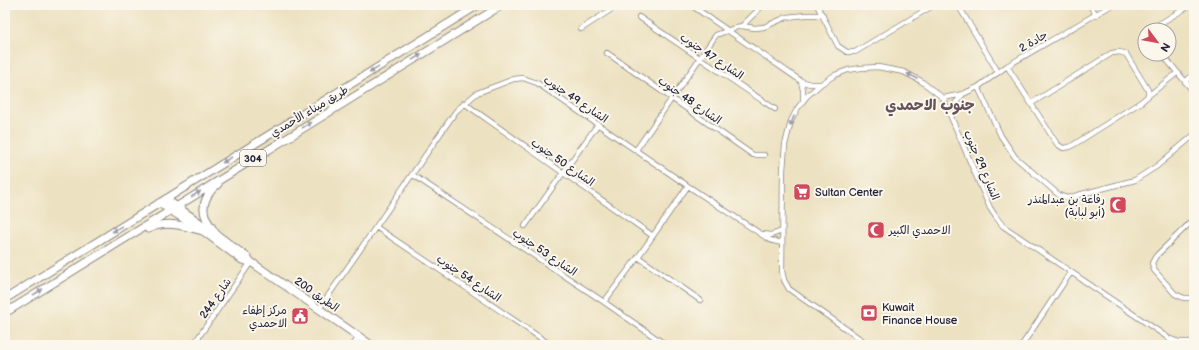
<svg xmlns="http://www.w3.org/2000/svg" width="1199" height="350" font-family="'Balsamiq Sans','Playpen Sans Arabic',sans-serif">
  <rect width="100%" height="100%" fill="#fbf7ec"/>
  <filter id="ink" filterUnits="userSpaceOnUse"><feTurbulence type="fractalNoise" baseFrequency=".025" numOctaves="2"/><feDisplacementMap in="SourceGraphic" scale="8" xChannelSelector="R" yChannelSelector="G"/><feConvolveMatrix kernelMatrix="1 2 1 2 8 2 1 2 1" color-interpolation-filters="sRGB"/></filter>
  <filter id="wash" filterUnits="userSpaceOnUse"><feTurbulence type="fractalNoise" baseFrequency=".012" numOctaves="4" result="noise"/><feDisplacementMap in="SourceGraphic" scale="16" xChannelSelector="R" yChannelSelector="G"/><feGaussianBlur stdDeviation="0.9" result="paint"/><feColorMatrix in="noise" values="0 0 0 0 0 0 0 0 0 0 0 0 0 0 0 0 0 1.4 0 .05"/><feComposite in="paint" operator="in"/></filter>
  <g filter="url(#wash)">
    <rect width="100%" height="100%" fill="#ece1c0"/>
  </g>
  <g filter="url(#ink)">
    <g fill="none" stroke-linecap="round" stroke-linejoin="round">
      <defs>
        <path id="minor" d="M 691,5 L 801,81 L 810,84 L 821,84
          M 817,5 L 838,46 L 847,52 L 855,52 L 934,5
          M 958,5 L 998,72
          M 1090,5 L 1096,15
          M 639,17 L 775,109
          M 742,26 L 763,5
          M 581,29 L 618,5
          M 1154,30 L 1159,24 L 1191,5
          M 607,53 L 753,155 L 764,155
          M 1162,54 L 1194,92
          M 1007,66 L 1057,144 L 1063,148 L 1070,147 L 1141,102 L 1148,96 L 1148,90 L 1126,54 L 1120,52 L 1112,53 L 1032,103
          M 801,81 L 803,90 L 803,100
          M 1185,82 L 1194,74
          M 978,87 L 1001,136 L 1015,157 L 1059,195 L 1067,198 L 1135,180 L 1157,166 L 1194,135
          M 1148,96 L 1177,73
          M 943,98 L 963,94 L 978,87 L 1007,66 L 1112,5
          M 464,103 L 653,236
          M 949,111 L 963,94
          M 636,150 L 716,35 L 737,27 L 742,26 L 755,28 L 764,27 L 787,17 L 806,15 L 823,15
          M 413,175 L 604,302 L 666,345
          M 1194,219 L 1156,256 L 1152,263 L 1154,270 L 1175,294 L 1184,298 L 1192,298 L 1194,296
          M 525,226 L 598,124
          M 376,227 L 551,345
          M 762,234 L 771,235 L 782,231
          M 638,257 L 700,300
          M 604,302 L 638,257 L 688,186
          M 319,309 L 456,111 L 477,93 L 514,79 L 523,78 L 537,83 L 688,186 L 770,240 L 782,243
          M 1168,338 L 1179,342 L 1189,342
          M 193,345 L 251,262
          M 353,345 L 359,337
          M 869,345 L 789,289 L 784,280 L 782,271 L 783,170 L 785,145 L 791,121 L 797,109 L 807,96 L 821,84 L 835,75 L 848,70 L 861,68 L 878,67 L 904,72 L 921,81 L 943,98 L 990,208 L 996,217 L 1003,226 L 1167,337 L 1175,345
          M 1022,345 L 1071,272"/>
        <path id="secondary" d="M 166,199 L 216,234 L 247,257 L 251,262 L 371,345
          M 159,203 L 203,231 L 242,260 L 251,262"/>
        <path id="primary" d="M 148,229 C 167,220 184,226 203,231
          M 216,234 C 213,229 208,223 206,218 C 200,205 208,192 218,184
          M 5,299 L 478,5
          M 5,313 L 502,5"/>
      </defs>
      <use href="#minor" stroke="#87827e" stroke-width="6"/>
      <use href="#secondary" stroke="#87827e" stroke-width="9"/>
      <use href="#primary" stroke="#87827e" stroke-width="9"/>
      <use href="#minor" stroke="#fff" stroke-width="4.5"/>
      <use href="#secondary" stroke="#fff" stroke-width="7"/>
      <use href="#primary" stroke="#fff" stroke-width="7"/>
    </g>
    <defs><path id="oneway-solid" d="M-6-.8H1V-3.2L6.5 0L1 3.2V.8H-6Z"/></defs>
    <g fill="#9c9ca7">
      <use href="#oneway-solid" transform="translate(417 57) rotate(-32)"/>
      <use href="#oneway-solid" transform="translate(374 70) rotate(148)"/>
      <use href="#oneway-solid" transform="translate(912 76) rotate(-153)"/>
      <use href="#oneway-solid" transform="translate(792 121) rotate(112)"/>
      <use href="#oneway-solid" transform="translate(307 125) rotate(-31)"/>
      <use href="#oneway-solid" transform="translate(227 160) rotate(148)"/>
      <use href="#oneway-solid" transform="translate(196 194) rotate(-32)"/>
      <use href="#oneway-solid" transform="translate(117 229) rotate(148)"/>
      <use href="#oneway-solid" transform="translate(38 292) rotate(-32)"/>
    </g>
  </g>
  <defs>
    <symbol id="supermarket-square" viewBox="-11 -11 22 22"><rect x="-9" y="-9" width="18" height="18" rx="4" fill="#d1495b" stroke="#fbf7ec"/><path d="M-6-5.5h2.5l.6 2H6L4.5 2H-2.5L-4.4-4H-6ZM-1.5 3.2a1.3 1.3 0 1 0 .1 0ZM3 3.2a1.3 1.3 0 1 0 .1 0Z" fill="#fff"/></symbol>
    <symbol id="mosque-square" viewBox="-11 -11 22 22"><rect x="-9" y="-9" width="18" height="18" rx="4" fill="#d1495b" stroke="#fbf7ec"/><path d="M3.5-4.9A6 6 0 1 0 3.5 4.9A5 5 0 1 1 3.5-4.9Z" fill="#fff"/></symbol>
    <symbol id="bank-square" viewBox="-11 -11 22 22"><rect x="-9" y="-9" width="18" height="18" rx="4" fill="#d1495b" stroke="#fbf7ec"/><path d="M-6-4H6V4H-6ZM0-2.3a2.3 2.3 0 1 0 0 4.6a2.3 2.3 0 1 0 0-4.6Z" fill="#fff"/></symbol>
    <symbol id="civic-square" viewBox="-11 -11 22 22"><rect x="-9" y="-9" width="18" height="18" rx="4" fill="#d1495b" stroke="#fbf7ec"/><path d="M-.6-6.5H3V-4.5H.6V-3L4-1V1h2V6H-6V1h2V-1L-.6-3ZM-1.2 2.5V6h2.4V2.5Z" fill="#fff"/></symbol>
  </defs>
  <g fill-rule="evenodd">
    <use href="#supermarket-square" x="792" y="182" width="20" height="20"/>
    <use href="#mosque-square" x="1108" y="195" width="20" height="20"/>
    <use href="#mosque-square" x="866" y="220" width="20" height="20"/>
    <use href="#bank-square" x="859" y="303" width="20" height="20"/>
    <use href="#civic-square" x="290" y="306" width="20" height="20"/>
  </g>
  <g text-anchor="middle" stroke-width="4" stroke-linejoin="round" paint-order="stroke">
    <rect fill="#fbf7ec" stroke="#636270" stroke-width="1" x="240" y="150" width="26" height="16" rx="3"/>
    <g font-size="10" font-weight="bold" fill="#22223b">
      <text x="253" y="162">304</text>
    </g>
    <g font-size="11" fill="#22223b" stroke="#fbf7ec">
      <text transform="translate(1033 41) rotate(-30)" y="4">جادة 2</text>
      <text transform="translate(712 56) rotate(34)" y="4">الشارع 47 جنوب</text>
      <text transform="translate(576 99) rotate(34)" y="4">الشارع 49 جنوب</text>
      <text transform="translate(690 100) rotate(35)" y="4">الشارع 48 جنوب</text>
      <text transform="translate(309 111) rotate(-31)" y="4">طريق ميناء الأحمدي</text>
      <text transform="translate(563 162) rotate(35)" y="4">الشارع 50 جنوب</text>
      <text transform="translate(982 165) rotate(67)" y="4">الشارع 29 جنوب</text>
      <text transform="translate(545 252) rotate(34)" y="4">الشارع 53 جنوب</text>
      <text transform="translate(469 278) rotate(34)" y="4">الشارع 54 جنوب</text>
      <text transform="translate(317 294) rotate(35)" y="4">الطريق 200</text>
      <text transform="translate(215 298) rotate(-55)" y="4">شارع 244</text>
    </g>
    <g font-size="11" fill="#22223b" stroke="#fbf7ec" text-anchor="start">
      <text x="815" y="196">Sultan Center</text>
      <text x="1105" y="203" text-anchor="end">رفاعة بن عبدالمنذر<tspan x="1105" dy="13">(أبو لبابة)</tspan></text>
      <text x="889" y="234">الاحمدي الكبير</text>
      <text x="882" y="311">Kuwait<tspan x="882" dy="13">Finance House</tspan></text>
      <text x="287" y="314" text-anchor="end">مركز إطفاء<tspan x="287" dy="13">الاحمدي</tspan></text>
    </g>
    <g font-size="15" font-weight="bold" fill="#64535b" stroke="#fbf7ec">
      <text x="930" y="110">جنوب الاحمدي</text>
    </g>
  </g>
  <rect width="1199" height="350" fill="none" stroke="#fbf7ec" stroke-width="20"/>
  <g transform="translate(1157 42) rotate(122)"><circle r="19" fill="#fbf7ec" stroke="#a4a2a5"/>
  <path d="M0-3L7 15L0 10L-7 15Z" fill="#d1495b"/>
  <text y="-6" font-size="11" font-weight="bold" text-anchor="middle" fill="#22223b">N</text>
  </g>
</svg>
